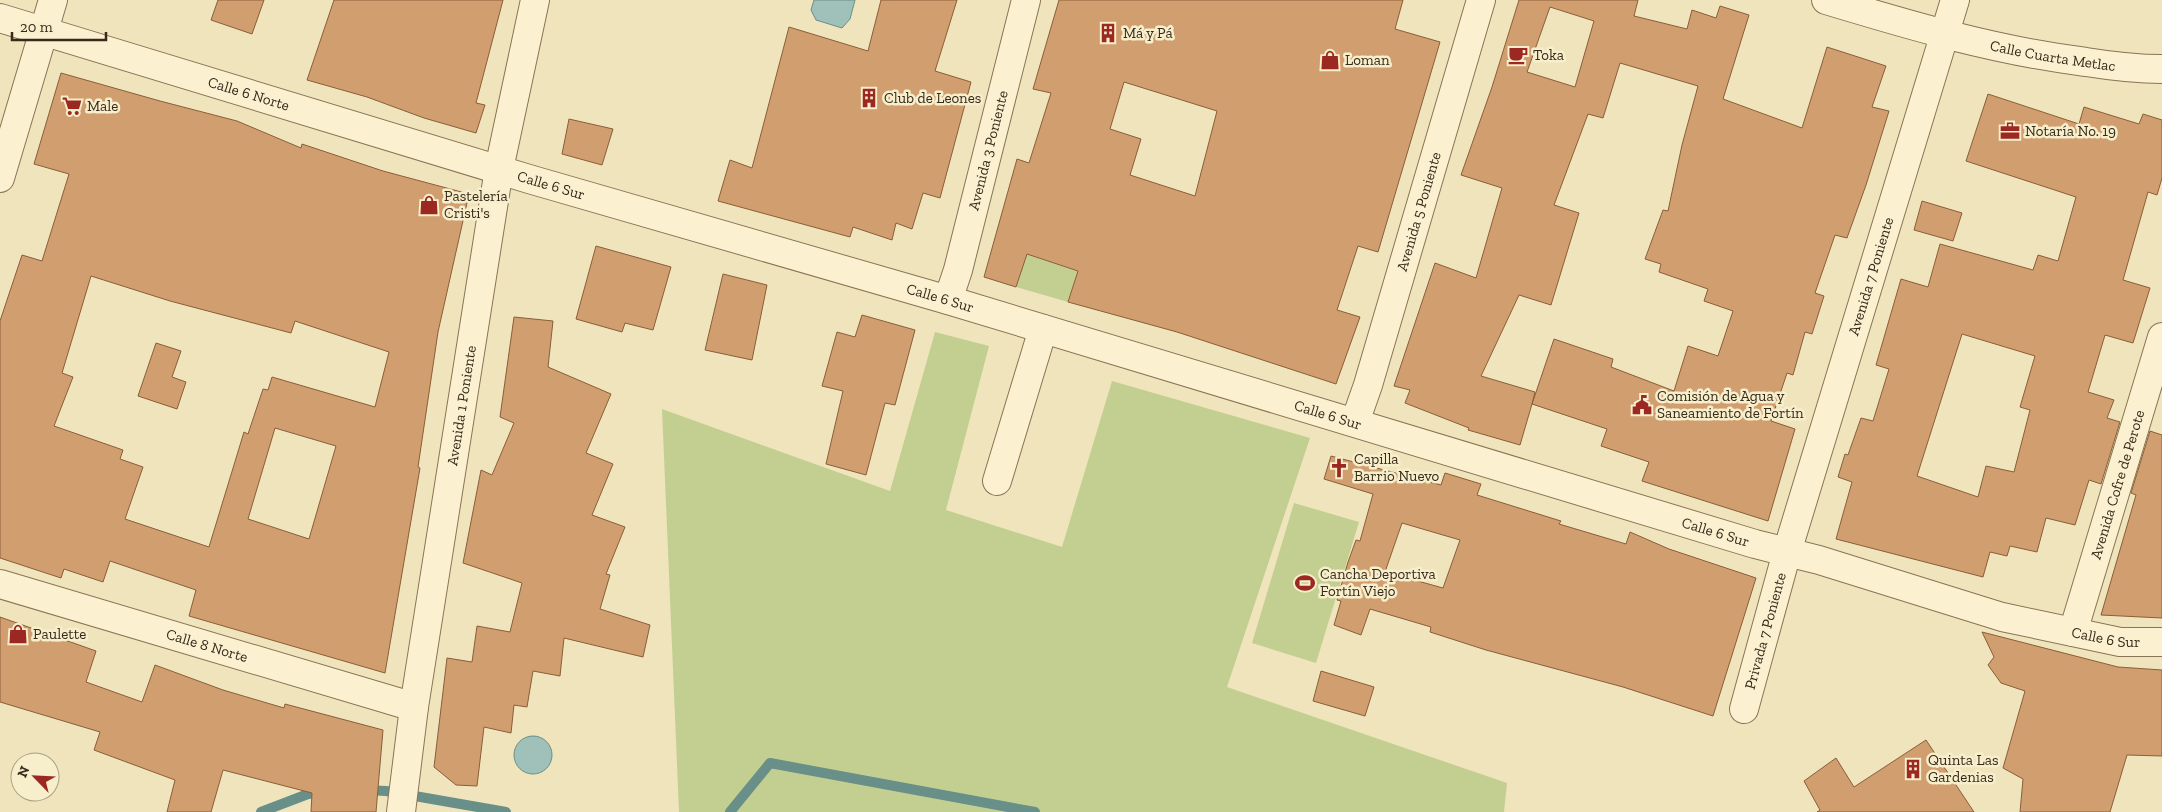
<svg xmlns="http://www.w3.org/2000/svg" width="2162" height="812" font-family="'Zilla Slab',serif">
  <rect width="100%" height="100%" fill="#f0e4bc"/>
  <path fill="#c3cf90" d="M 1027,254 L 1078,271 L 1068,302 L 1016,287 Z
    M 935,332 L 989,346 L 946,510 L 1062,547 L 1112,381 L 1310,438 L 1227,687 L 1507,783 L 1504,812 L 679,812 L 662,409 L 890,491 Z
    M 1294,503 L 1359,522 L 1316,663 L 1252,643 Z"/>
  <path fill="#a0c1b9" stroke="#688f88" d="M 814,0 L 855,0 L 850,19 L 842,28 L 816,20 L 811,10 Z
    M514 755a19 19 0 1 1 38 0a19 19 0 1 1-38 0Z"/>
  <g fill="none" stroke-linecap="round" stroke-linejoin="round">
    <path stroke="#688f88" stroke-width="10" d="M 366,790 L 386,791 L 506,812
      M 261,812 L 308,794 L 324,792
      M 730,812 L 770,763 L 1035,812"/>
  </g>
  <path fill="#d19e6f" stroke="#895e39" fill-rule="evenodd" d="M 218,0 L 264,0 L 252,34 L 211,20 Z
    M 334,0 L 503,0 L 476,103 L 485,105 L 476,133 L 424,118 L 367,97 L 307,80 Z
    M 881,0 L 957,0 L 935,71 L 971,82 L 940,198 L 923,193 L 912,229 L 896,223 L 892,240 L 853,227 L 850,237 L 718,201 L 730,160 L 752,168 L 789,27 L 868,51 Z
    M 1059,0 L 1403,0 L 1395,29 L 1440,42 L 1378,252 L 1358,246 L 1337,310 L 1360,317 L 1336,384 L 1177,332 L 1068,302 L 1078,271 L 1027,254 L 1016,287 L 984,277 L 1017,159 L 1029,163 L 1051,93 L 1033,89 ZM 1124,82 L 1217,111 L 1195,196 L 1130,175 L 1141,139 L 1110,129 Z
    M 1519,0 L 1638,0 L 1634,16 L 1687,29 L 1692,10 L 1716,18 L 1720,6 L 1749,15 L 1723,99 L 1802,128 L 1827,47 L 1886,66 L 1872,107 L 1889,111 L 1866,185 L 1847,238 L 1835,235 L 1815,293 L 1824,296 L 1812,334 L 1805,332 L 1793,375 L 1787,373 L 1771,421 L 1795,429 L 1768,521 L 1642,481 L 1649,462 L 1601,446 L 1607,429 L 1532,404 L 1520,445 L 1468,430 L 1469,428 L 1405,403 L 1410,390 L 1394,386 L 1435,263 L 1476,278 L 1502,188 L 1461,175 L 1492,87 ZM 1550,7 L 1594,21 L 1575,87 L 1527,72 ZM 1620,63 L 1698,86 L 1682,145 L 1668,211 L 1663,210 L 1645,259 L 1661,264 L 1659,272 L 1708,289 L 1704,301 L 1733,311 L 1718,356 L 1688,346 L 1674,391 L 1611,367 L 1613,359 L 1554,339 L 1532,404 L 1535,392 L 1481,376 L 1519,295 L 1551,305 L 1579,213 L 1554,205 L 1588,114 L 1603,118 Z
    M 61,73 L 160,101 L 237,121 L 301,148 L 302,144 L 383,171 L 469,194 L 438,332 L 418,467 L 420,468 L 385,673 L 189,616 L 196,590 L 110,561 L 103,582 L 64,569 L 61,578 L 0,558 L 0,321 L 22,255 L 42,261 L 69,174 L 34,164 ZM 91,276 L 170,301 L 291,333 L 295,321 L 389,352 L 375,407 L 272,377 L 268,390 L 263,389 L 248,434 L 244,432 L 209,547 L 125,519 L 143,467 L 120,459 L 123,450 L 54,426 L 73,377 L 62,373 ZM 275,428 L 336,446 L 309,539 L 248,519 Z
    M 1988,94 L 2079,124 L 2084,107 L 2139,124 L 2143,114 L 2162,120 L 2162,178 L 2157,195 L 2148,192 L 2123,280 L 2150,288 L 2133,343 L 2105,335 L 2088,392 L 2114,400 L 2107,418 L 2120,422 L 2101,484 L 2089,480 L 2075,525 L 2046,518 L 2037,552 L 2010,546 L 2007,556 L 1990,552 L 1983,577 L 1836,539 L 1852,482 L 1838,477 L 1845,454 L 1848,455 L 1861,418 L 1873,421 L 1889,369 L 1876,365 L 1901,279 L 1928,287 L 1940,244 L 2033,270 L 2038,255 L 2058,261 L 2076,197 L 1966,161 ZM 1962,334 L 2035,356 L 2020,407 L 2030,410 L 2014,472 L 1986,466 L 1978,497 L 1917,476 Z
    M 569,119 L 613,129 L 602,165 L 562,154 Z
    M 1922,201 L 1962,213 L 1953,241 L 1914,230 Z
    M 596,246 L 671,267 L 653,330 L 625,323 L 622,332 L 576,319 Z
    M 723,274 L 767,285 L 752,360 L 705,350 Z
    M 862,315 L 915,330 L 895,405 L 885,403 L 866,475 L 826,464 L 843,391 L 822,386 L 837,332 L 855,337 Z
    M 514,317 L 553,321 L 548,367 L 611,394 L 586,453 L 613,464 L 592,515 L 625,527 L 606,574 L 610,575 L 600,609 L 650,625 L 643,657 L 564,638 L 560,676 L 533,671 L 527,707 L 514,705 L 511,733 L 484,727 L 477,786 L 456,785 L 434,767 L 447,658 L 472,662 L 477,626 L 510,632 L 522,583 L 463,563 L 481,470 L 492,475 L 514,423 L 500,417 Z
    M 156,343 L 181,351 L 172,377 L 186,382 L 177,409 L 138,396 Z
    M 2150,431 L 2162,435 L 2162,618 L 2101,615 L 2136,495 L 2131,493 Z
    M 1331,456 L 1441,485 L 1445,473 L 1481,484 L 1477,495 L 1561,521 L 1559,524 L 1626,544 L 1630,532 L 1669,549 L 1756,578 L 1713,716 L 1623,687 L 1486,650 L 1430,632 L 1431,627 L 1370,609 L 1361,635 L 1334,625 L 1341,601 L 1337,600 L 1348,562 L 1356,540 L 1360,541 L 1373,494 L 1324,479 ZM 1402,523 L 1460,540 L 1443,588 L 1385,572 Z
    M 0,617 L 96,651 L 86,682 L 142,702 L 155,665 L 223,690 L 284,708 L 285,704 L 383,730 L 376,812 L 311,812 L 312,793 L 223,770 L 211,812 L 167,812 L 175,780 L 94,750 L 100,732 L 0,702 Z
    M 1982,632 L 2118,667 L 2162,670 L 2162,756 L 2127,755 L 2110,812 L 2020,812 L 2023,779 L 2003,768 L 2025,691 L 2001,683 L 1988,665 L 1994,657 Z
    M 1321,671 L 1374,687 L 1365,716 L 1313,701 Z
    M 1926,740 L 1974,812 L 1817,812 L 1820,810 L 1804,781 L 1836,758 L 1854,787 Z"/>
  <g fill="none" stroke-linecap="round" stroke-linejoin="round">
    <defs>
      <g id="minor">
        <path id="s1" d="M 1826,0 C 1912,26 1997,51 2086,62 C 2111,66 2136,69 2162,69"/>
        <path id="s2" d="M 0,18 L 529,179 L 948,300 L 1755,544 L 1819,560 L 2002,617 L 2120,642 L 2162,642"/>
        <path d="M 0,178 L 53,0"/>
        <path id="s3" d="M 948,300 L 958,270 L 1026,0"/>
        <path id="s4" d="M 1355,422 L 1368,385 L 1481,0"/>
        <path d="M 997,481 L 1043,329"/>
        <path id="s5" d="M 0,584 L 414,707"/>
        <path id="s6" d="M 2073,632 L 2162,337"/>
        <path id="s7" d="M 1744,709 L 1787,552 L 1955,0"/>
        <path id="s8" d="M 401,812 L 414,707 L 499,169 L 535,0"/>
      </g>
    </defs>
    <use href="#minor" stroke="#897455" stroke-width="30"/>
    <use href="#minor" stroke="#fbf1d0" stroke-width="28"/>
  </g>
  <defs>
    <symbol id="building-bare" viewBox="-9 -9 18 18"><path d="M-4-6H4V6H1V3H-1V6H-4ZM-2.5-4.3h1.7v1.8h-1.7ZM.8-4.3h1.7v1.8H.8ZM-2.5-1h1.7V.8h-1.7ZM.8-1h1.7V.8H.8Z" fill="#9b2821" stroke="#f7eecc" stroke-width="2.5" paint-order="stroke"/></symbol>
    <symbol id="cafe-bare" viewBox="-9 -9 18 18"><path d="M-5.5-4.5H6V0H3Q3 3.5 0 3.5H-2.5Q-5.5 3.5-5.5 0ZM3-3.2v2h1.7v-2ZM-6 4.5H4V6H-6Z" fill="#9b2821" stroke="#f7eecc" stroke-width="2.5" paint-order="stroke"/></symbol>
    <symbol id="shop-bare" viewBox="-9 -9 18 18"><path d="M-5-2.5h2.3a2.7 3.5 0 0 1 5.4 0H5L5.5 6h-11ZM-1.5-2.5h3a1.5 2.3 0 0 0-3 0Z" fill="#9b2821" stroke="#f7eecc" stroke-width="2.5" paint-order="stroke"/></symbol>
    <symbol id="supermarket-bare" viewBox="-9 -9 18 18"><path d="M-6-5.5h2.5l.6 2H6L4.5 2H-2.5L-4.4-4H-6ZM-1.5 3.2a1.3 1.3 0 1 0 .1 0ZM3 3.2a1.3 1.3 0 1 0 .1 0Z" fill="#9b2821" stroke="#f7eecc" stroke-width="2.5" paint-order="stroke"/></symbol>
    <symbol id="office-bare" viewBox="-9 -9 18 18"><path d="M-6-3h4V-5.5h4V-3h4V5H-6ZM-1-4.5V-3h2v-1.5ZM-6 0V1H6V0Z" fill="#9b2821" stroke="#f7eecc" stroke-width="2.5" paint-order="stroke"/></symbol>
    <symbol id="civic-bare" viewBox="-9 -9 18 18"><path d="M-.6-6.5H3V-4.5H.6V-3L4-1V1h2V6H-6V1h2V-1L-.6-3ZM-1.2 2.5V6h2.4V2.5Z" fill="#9b2821" stroke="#f7eecc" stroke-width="2.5" paint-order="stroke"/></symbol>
    <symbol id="church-bare" viewBox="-9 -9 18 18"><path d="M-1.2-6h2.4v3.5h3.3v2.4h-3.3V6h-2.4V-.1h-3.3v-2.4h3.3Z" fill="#9b2821" stroke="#f7eecc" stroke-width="2.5" paint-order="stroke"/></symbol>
    <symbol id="stadium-bare" viewBox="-9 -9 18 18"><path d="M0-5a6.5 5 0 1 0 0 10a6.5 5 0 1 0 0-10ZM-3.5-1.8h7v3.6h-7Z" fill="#9b2821" stroke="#f7eecc" stroke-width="2.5" paint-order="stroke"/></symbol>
  </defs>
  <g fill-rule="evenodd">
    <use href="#building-bare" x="1094" y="19" width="28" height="28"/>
    <use href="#cafe-bare" x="1504" y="41" width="28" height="28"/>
    <use href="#shop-bare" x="1316" y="46" width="28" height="28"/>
    <use href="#building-bare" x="855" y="84" width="28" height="28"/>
    <use href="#supermarket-bare" x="58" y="92" width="28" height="28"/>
    <use href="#office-bare" x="1996" y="117" width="28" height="28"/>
    <use href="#shop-bare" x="415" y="191" width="28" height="28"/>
    <use href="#civic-bare" x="1628" y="391" width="28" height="28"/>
    <use href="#church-bare" x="1325" y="454" width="28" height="28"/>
    <use href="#stadium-bare" x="1291" y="569" width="28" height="28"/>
    <use href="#shop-bare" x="4" y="620" width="28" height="28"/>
    <use href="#building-bare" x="1899" y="755" width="28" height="28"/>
  </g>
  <g text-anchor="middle" stroke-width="5" stroke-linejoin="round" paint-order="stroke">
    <g font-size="15" fill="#372a1b" stroke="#f7eecc" text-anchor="start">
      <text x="1123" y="38">Má y Pá</text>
      <text x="1533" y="60">Toka</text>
      <text x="1345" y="65">Loman</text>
      <text x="884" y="103">Club de Leones</text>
      <text x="87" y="111">Male</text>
      <text x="2025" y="136">Notaría No. 19</text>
      <text x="444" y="201">Pastelería<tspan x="444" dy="17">Cristi's</tspan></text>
      <text x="1657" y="401">Comisión de Agua y<tspan x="1657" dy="17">Saneamiento de Fortín</tspan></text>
      <text x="1354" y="464">Capilla<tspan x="1354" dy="17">Barrio Nuevo</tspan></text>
      <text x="1320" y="579">Cancha Deportiva<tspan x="1320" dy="17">Fortín Viejo</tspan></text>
      <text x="33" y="639">Paulette</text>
      <text x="1928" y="765">Quinta Las<tspan x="1928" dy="17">Gardenias</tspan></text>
    </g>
    <g font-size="15" fill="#372a1b" stroke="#f7eecc">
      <text dy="5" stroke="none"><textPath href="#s1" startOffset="234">Calle Cuarta Metlac</textPath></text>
      <text dy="5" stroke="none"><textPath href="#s2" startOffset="260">Calle 6 Norte</textPath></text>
      <text dy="5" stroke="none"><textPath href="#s3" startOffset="155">Avenida 3 Poniente</textPath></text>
      <text dy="5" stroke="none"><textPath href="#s2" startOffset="576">Calle 6 Sur</textPath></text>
      <text dy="5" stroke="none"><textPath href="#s4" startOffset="220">Avenida 5 Poniente</textPath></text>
      <text dy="5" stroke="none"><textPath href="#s7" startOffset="451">Avenida 7 Poniente</textPath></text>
      <text dy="5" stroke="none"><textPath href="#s2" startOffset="981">Calle 6 Sur</textPath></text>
      <text dy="5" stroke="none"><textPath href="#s8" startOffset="411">Avenida 1 Poniente</textPath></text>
      <text dy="5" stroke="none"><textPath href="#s2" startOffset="1386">Calle 6 Sur</textPath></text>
      <text dy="5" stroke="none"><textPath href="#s6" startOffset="154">Avenida Cofre de Perote</textPath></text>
      <text dy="5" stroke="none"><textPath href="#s2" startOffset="1791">Calle 6 Sur</textPath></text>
      <text dy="5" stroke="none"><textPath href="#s7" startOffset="81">Privada 7 Poniente</textPath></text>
      <text dy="5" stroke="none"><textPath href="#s2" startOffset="2196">Calle 6 Sur</textPath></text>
      <text dy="5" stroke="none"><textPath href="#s5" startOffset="216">Calle 8 Norte</textPath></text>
    </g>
  </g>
  <g transform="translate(35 777) rotate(294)"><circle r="24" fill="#f7eecc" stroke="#aaa085"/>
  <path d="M0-4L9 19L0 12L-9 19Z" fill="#9b2821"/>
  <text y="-8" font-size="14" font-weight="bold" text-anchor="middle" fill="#372a1b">N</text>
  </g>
  <path d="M12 32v8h94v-8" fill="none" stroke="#372a1b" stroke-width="2.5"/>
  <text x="20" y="32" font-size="15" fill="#372a1b" stroke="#f7eecc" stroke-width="4" paint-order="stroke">20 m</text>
</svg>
